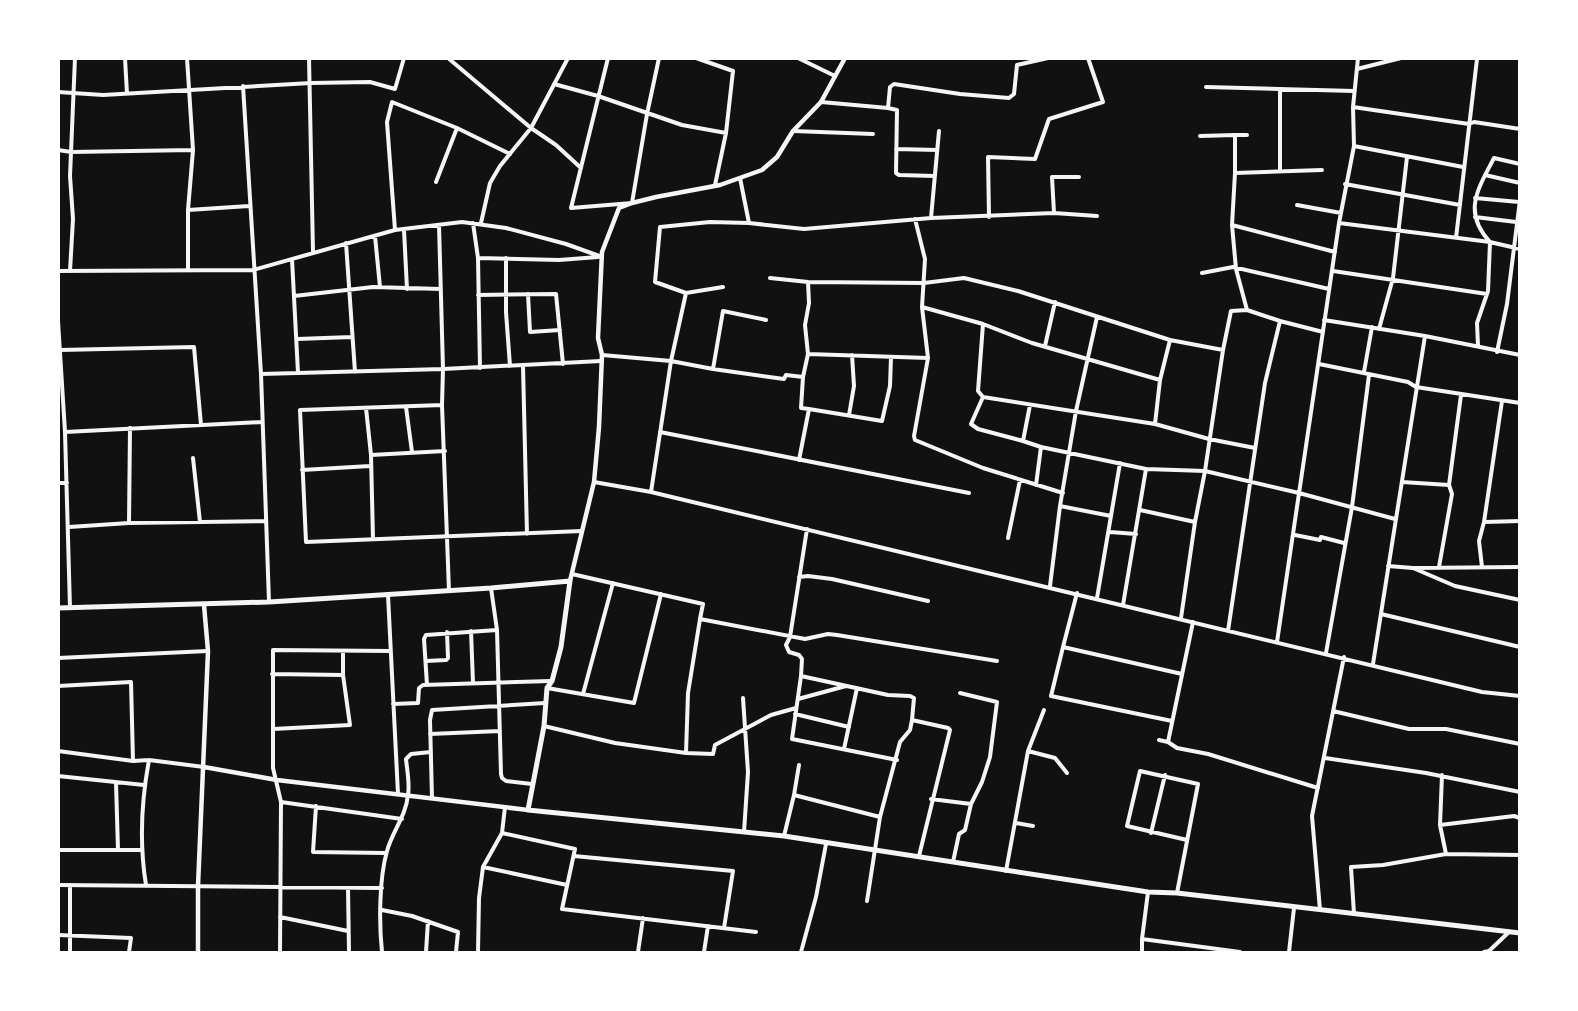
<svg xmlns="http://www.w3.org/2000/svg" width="1578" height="1011" font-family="Karla,sans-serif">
  <rect width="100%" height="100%" fill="#111"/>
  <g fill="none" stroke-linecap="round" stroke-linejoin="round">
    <path stroke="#f5f5f5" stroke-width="4" d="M 125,58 L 127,94
      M 187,58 L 193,150 L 188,210 L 188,270
      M 309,58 L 313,252
      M 448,58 L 531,128 L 556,145 L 581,168
      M 608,58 L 571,208 L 632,203 L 647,114 L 659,58
      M 696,58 L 733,71 L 726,133 L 715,185
      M 798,58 L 835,76
      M 1357,69 L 1401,58
      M 554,84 L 598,96 L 682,125 L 726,133
      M 243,86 L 261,374 L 269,602
      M 1206,87 L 1354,91
      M 1280,89 L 1280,170
      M 58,92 L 103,95 L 311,83 L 370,82 L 395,89 L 404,58
      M 821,102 L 888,108 L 897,110 L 896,173 L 899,175 L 935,176
      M 1353,107 L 1469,124 L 1474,122 L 1520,129
      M 888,108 L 890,87 L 894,84 L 960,94 L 1009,98 L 1014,94 L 1017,65 L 1048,58
      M 793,131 L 873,134
      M 1200,136 L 1235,135
      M 1354,146 L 1463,167
      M 896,149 L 937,150
      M 58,150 L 71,152 L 193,150
      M 1235,173 L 1235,135 L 1247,135
      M 1485,175 L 1520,183
      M 740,178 L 749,223
      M 436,182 L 457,128
      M 1345,184 L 1460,205
      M 1475,198 L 1519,202
      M 1297,205 L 1341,213
      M 188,210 L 249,206
      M 1054,213 L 1052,177 L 1079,177
      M 989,217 L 988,157 L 1035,159 L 1049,119 L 1103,102 L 1088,58
      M 1475,217 L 1516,222
      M 931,218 L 939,131
      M 473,223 L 478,258
      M 481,223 L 490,183 L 500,166 L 531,128 L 568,58
      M 1339,223 L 1490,242 L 1520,249
      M 439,225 L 443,369 L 442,405 L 449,591
      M 1232,225 L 1335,252
      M 395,230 L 387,122 L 392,102 L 457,128 L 510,154
      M 404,230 L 407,289
      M 375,236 L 380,287
      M 1456,238 L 1477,59
      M 346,243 L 355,372
      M 506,258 L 506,312 L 510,366
      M 292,259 L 298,373
      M 58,271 L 253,270 L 395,230 L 462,222 L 506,228 L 566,244 L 602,257
      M 70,271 L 73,219 L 70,176 L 75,58
      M 1333,271 L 1487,294
      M 1202,273 L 1233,267 L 1329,289
      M 770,278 L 808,282 L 924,283 L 964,278 L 1018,291 L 1170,340 L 1160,380 L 1155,424 L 1209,439 L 1255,448
      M 808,282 L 809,303 L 805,325 L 808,354
      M 686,293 L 723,287
      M 528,294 L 530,332 L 560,330
      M 478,295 L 556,294 L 563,364
      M 294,296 L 373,287 L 441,289
      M 922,307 L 983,324 L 1032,343 L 1160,380
      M 1247,310 L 1236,269 L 1232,225 L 1235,173 L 1322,170
      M 1324,320 L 1425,336 L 1520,355
      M 58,321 L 65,432 L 70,608
      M 1280,321 L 1323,332
      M 983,324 L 978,391 L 983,397 L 971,424 L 978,429 L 1023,441
      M 1379,329 L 1393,278 L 1407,157
      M 297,339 L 352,337
      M 1170,340 L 1223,350
      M 1045,346 L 1055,302
      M 1478,346 L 1477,323 L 1488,291 L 1490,242 C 1462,212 1478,189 1494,158 L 1520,164
      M 60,350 L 194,347 L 201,425
      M 1497,352 L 1507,304 L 1520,200
      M 602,355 L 671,361 L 713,369 L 784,379 L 786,375 L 803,377 L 808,354 L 928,358 L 922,307 L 925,259 L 915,219
      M 928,358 L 914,436 L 915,440 L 983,468 L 1063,493
      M 1319,364 L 1408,382 L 1416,387 L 1520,403
      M 523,366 L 527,534
      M 480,368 L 478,258 L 559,260 L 598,257
      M 713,369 L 723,311 L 766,320
      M 1364,372 L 1372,327
      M 261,374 L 443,369 L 601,361
      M 803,377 L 801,408 L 809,409
      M 983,397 L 1155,424
      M 442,405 L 300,410 L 306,542 L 582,531
      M 1030,405 L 1023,441 L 1041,447 L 1036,485
      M 406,407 L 412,452
      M 366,408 L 371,455 L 373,539
      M 849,415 L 854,386 L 852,355
      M 65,432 L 262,422
      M 660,432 L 969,493
      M 1041,447 L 1146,469 L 1123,605
      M 371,455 L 445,451
      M 193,458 L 200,522
      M 799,460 L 809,409 L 882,421 L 890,386 L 891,357
      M 1146,469 L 1205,471 L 1299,493 L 1395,519
      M 302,470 L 370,466
      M 594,482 L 651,492 L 1482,692 L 1520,696
      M 1402,482 L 1449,485
      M 58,483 L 67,483
      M 651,492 L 671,361 L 686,293 L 655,282 L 660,227 L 710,222 L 749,223 L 804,229 L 931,218 L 1054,213 L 1097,216
      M 1060,506 L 1111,516
      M 1140,510 L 1195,522
      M 1484,522 L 1520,521
      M 129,523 L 130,428
      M 69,527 L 129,523 L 266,521
      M 1110,532 L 1136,534
      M 1295,535 L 1320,540 L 1321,537 L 1344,543
      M 1008,538 L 1020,480
      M 1388,566 L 1413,568 L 1520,567
      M 1439,567 L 1452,494 L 1449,485 L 1461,395
      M 1482,567 L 1479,541 L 1484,522 L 1502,401
      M 1413,568 L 1455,586 L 1520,600
      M 572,574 L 703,604 L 700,619
      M 799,577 L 808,576 L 832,579 L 928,601
      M 1050,586 L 1060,506 L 1076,411 L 1097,317
      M 491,588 L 497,630 L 501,774 L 502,778 L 506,781 L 532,784
      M 388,595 L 398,794
      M 1097,598 L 1120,463
      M 1381,614 L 1520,647
      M 1181,618 L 1195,522 L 1205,471 L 1223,350 L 1231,311 L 1247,310 L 1280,321 L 1265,383 L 1228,631
      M 471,631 L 473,683
      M 1277,642 L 1339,223 L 1354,146 L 1353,107 L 1358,58
      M 1063,647 L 1077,593
      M 1326,653 L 1352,507 L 1369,375
      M 58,658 L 208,651
      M 426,661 L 446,660 L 448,658 L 447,632
      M 1373,664 L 1425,336
      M 272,674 L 343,675
      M 801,676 L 802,659 L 799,655 L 789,652 L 786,645 L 790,637 L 807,529
      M 427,685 L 424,639 L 426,635 L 497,630
      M 58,686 L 131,682 L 133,761
      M 547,688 L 634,703 L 661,594
      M 583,694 L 613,583
      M 743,698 L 748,772 L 744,832
      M 798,699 L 846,686
      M 393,704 L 418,703 L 419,688 L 423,685 L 551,681
      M 1333,711 L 1409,729 L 1446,729 L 1520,744
      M 795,714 L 849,727
      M 1172,721 L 1051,696 L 1063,647 L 1182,674
      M 544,726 L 615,743 L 686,753 L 688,693 L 700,619 L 805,639 L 828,634 L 837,635 L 997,661
      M 273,729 L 350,725 L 343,675 L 343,651
      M 430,734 L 500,731
      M 1159,740 L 1168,742 L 1177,748 L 1208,754 L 1318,788
      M 1168,742 L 1193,622
      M 844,749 L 857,688
      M 58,751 L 133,761 L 149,760 L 204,767
      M 1028,751 L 1055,758 L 1067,773
      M 686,753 L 713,754 L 715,745 L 771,715 L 796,708
      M 1325,758 L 1426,773 L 1520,792
      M 897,760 L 792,739 L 801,676 L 888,695 L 910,696 L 914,698 L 912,720
      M 58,776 L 144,785
      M 116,783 L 118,850
      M 794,795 L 799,765
      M 432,798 L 430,720 L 432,710 L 545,703
      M 931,799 L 971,804
      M 281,802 L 402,819
      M 316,806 L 313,852 L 386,853
      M 1016,823 L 1033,826
      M 1440,825 L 1514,816 L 1520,818
      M 502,833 L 575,849 L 562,909 L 756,932
      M 1151,833 L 1165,775
      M 784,836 L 794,795 L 880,817
      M 58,850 L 140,850
      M 1446,854 L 1520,855
      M 574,856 L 733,871 L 724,928
      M 953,862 L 959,834 L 965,830 L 971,804 L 982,782 L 990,757 L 997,702 L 960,693
      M 483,867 L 567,885
      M 1006,871 L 1028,751 L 1044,710
      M 58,885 L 382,888
      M 70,885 L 70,952
      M 146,885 C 139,842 141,803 149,760
      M 348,889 L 349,952
      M 1148,892 L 1142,939 L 1240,952
      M 1177,893 L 1198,784 L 1140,771 L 1127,826 L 1187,840
      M 867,901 L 880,817 L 900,742 L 910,730 L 912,720 L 948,728 L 950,730 L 919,856
      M 382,910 L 412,916 L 458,932 L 456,952
      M 1320,910 L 1312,816 L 1344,657
      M 1354,914 L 1351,867 L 1383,865 L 1446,854 L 1440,825 L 1442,775
      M 280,917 L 348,931
      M 58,935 L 131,938 L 129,952
      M 280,952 L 281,802 L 273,768 L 273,650 L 391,651
      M 382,952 C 379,924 379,879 387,851 C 392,832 406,816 408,795 C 410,784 407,770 406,759 L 411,754 L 431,752
      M 426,952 L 428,921
      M 478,952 L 479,898 L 483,867 L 502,833 L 505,807
      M 638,952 L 643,918
      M 704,952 L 708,926
      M 801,952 L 816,897 L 826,844
      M 1142,952 L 1142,939
      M 1289,952 L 1294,908
      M 1484,952 L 1489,951 L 1509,932"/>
    <path stroke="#f5f5f5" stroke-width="4.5" d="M 570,581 L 594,482 L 599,427 L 602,355 L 598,338 L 602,252 L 619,208 L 632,203 L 656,197 L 720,185 L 762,170 L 777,157 L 793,131 L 821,102 L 845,58
      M 204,767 L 277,780 L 528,810
      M 198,952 L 198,886 L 208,651 L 204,605"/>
    <path stroke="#f5f5f5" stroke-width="5" d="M 58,608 L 269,602 L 491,588 L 570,581 L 561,647 L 552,681 L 547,688 L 544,726 L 528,810 L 784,836 L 1148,892 L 1177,893 L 1520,933"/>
  </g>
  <rect width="1578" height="1011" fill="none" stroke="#ffffff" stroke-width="120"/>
</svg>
